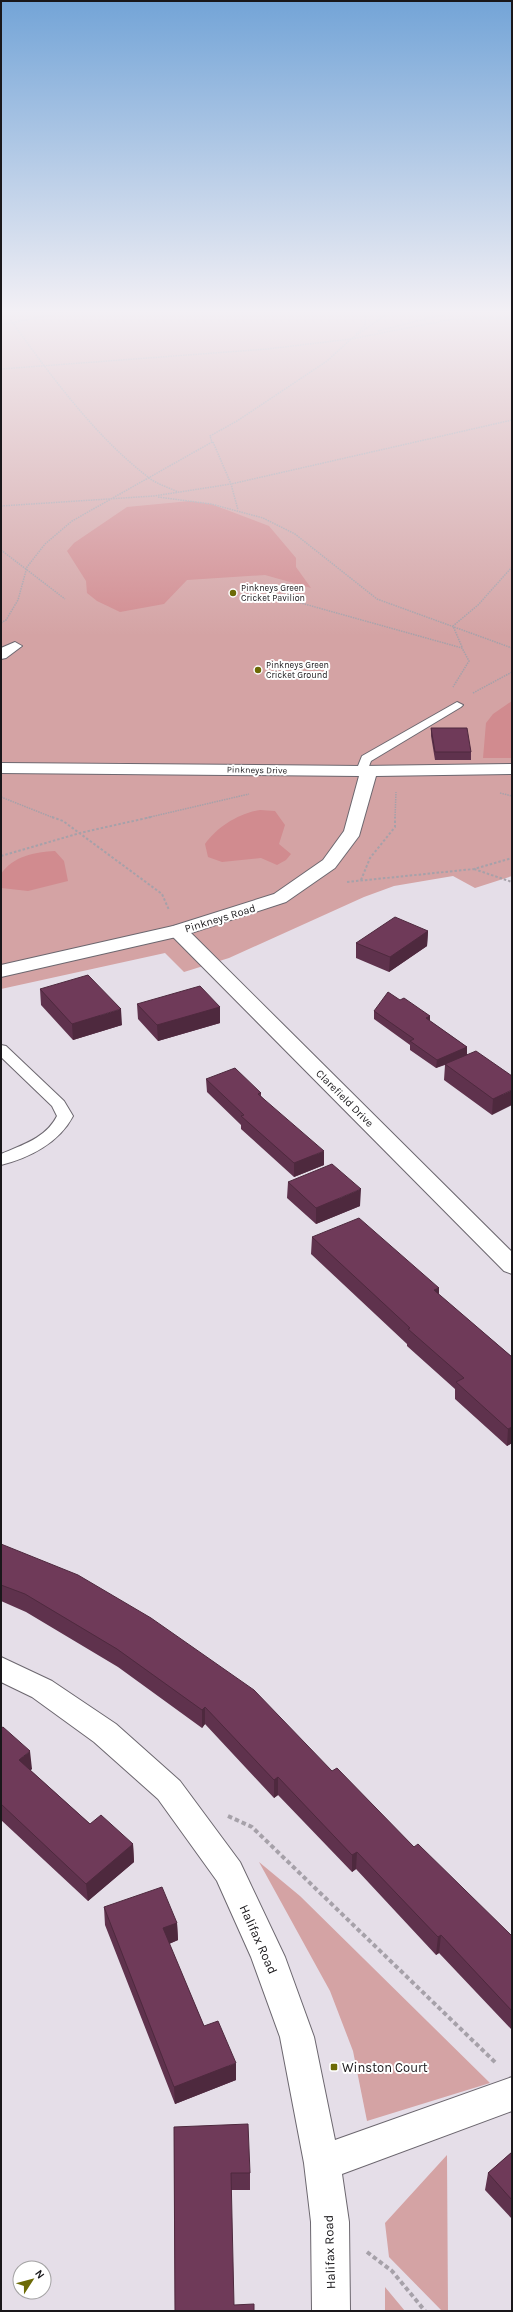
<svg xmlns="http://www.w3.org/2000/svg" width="513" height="2312" font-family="Karla,sans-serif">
  <rect width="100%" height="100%" fill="#e5dee8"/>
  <path fill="#d4a3a4" d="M 1,312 L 512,312 L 512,876 L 475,888 L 453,876 L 394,886 L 364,897 L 229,958 L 184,972 L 165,953 L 1,989 Z
    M 259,1862 L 300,1896 L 490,2083 L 367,2121 L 353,2051 L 330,1991 Z
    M 447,2155 L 448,2311 L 442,2311 L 389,2257 L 385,2223 Z
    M 385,2287 L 405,2311 L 385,2311 Z"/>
  <path fill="#d18b8f" d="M 190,501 L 211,504 L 269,526 L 296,558 L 296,567 L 311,588 L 265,575 L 187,580 L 164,604 L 120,612 L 97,601 L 87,593 L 86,581 L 67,551 L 74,543 L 127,507 Z
    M 512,701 L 512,758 L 483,758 L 486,723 L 493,714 Z
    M 260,810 L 275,811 L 285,825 L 279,844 L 291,854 L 286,860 L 277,865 L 261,858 L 222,862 L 208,857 L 205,844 C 217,827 239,813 260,810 Z
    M 55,851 L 64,861 L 68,881 L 28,891 L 1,888 L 1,874 C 13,856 35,852 55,851 Z"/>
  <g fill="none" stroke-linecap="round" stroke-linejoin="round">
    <defs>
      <path id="service" d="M 457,702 L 463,705 L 461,707 L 371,761 L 366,774 L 358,774 L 356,771 L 362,756 Z
        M 1,1045 L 6,1046 L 64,1101 L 73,1116 C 59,1143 29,1158 1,1165 L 1,1154 C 22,1145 46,1138 57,1116 L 52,1106 L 1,1057 Z"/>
      <path id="minor" d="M 15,642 L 22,646 L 6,658 L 1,659 L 1,648 Z
        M 178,925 L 185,927 L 512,1252 L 512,1274 L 504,1271 L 171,935 L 169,931 L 171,927 Z
        M 1,1657 L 52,1681 L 116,1724 L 180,1781 L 240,1862 L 285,1957 L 314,2037 L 335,2140 L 512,2077 L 512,2111 L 342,2174 L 349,2222 L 350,2311 L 312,2311 L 311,2222 L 304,2163 L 280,2037 L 251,1957 L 217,1881 L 158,1799 L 94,1742 L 32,1697 L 1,1682 Z"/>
      <path id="tertiary" d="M 1,763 L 362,766 L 512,764 L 512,774 L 376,776 L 359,836 L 335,868 L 286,902 L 185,935 L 1,977 L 1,965 L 173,926 L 274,894 L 323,860 L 344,831 L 359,776 L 1,773 Z"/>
    </defs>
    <use href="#service" stroke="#6c676f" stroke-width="2"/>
    <use href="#minor" stroke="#6c676f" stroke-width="2"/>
    <use href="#tertiary" stroke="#6c676f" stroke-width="2"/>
    <path stroke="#a6a1a9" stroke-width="1.5" stroke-dasharray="1.5 1" stroke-linecap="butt" d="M 5,312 C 46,369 92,434 148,477 C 156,484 168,487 178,492
      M 1,325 L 65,312
      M 378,331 L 453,312
      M 356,334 L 365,325 L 366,314 L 363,312
      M 1,369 L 267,349 L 351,339 L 453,319 L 512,318
      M 213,442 L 231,484 L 238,510
      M 158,497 L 211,504 L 263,518 L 295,534 L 377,599 L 512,648
      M 1,506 L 154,496 L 231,484 L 512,420
      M 1,550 L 65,599
      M 283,598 L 462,648 L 469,661 L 453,687
      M 1,623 L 6,620 L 18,600 L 27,567 L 45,544 L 72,521 L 212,442 L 210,436 L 237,421 L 327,361 L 351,339 L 390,312
      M 462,647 L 453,626 L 478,605 L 512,567
      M 473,693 L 512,672
      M 500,793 L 512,796
      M 1,797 L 54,818
      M 146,818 L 249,794
      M 395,818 L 396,792"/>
    <path stroke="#a6a1a9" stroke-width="2" stroke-dasharray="2.5 2" stroke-linecap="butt" d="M 52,817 L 63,821 L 162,894 L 169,910
      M 1,856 L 80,833 L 151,817
      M 474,869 L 512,882
      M 361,880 L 370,858 L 395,827 L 395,817
      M 347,882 L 474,869 L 512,858"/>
    <path stroke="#a6a1a9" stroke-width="4" stroke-dasharray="4.5 3" stroke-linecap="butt" d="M 228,1816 L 252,1827 L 497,2064
      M 367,2252 L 392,2271 L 425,2311"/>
    <use href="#service" fill="#fff" fill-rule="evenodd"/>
    <use href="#minor" fill="#fff" fill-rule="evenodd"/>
    <use href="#tertiary" fill="#fff" fill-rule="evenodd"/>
  </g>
  <path fill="#5f324d" d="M 431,728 L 471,752 L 471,760 L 435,760 L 431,736 Z
    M 428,931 L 427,946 L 389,972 L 356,958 L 356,943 Z
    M 40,989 L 122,1025 L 73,1040 L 41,1005 Z
    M 400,1000 L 430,1016 L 430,1021 L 467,1047 L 467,1055 L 512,1076 L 492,1115 L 444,1080 L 445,1065 L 436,1068 L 410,1050 L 410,1045 L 374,1019 L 374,1011 Z
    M 137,1004 L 220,1007 L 220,1023 L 158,1041 L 138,1019 Z
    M 206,1079 L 261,1093 L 261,1096 L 324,1165 L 294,1177 L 241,1129 L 241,1125 L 207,1092 Z
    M 288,1182 L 360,1206 L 316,1224 L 287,1198 Z
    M 312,1237 L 439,1288 L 439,1295 L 512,1357 L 512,1443 L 507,1446 L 455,1399 L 455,1389 L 407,1346 L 407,1344 L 311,1254 Z
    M 1,1544 L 332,1771 L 414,1847 L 512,1936 L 512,2030 L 439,1953 L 436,1955 L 356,1869 L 352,1872 L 278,1795 L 274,1798 L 205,1724 L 202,1728 L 118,1667 L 26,1612 L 1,1601 Z
    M 1,1728 L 32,1769 L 30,1770 L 90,1824 L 133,1844 L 134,1862 L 88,1901 L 1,1820 Z
    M 104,1907 L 177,1923 L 178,1940 L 169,1944 L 204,2026 L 236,2080 L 175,2104 L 105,1925 Z
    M 174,2127 L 250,2173 L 250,2190 L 231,2190 L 175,2311 Z
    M 512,2152 L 512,2219 L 485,2190 L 488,2173 Z"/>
  <path fill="#4e293e" d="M 428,931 L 427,946 L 389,972 L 390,957 Z
    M 220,1007 L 220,1023 L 158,1041 L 157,1025 Z
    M 121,1009 L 122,1025 L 73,1040 L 72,1024 Z
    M 430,1016 L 430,1024 L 426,1018 Z
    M 467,1047 L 467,1055 L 436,1068 L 437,1060 Z
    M 512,1090 L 512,1105 L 492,1115 L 493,1099 Z
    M 324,1151 L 324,1165 L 294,1177 L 294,1163 Z
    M 361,1189 L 360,1206 L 316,1224 L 316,1208 Z
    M 439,1288 L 438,1305 L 434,1290 Z
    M 512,1427 L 512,1443 L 507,1446 L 508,1429 Z
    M 205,1707 L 205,1724 L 202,1728 L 202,1710 Z
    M 30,1751 L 32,1769 L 21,1778 L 19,1760 Z
    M 278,1777 L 278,1795 L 274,1798 L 274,1780 Z
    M 133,1844 L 134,1862 L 88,1901 L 86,1884 Z
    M 357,1852 L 356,1869 L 352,1872 L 352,1855 Z
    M 177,1923 L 178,1940 L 164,1946 L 163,1928 Z
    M 441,1935 L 439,1953 L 436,1955 L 438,1937 Z
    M 236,2063 L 236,2080 L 175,2104 L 174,2087 Z"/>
  <path fill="#6f3a59" stroke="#4e293e" d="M 431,728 L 467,728 L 471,752 L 435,752 Z
    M 395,917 L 428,931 L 390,957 L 356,943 Z
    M 88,975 L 121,1009 L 72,1024 L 40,989 Z
    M 200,986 L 220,1007 L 157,1025 L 137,1004 Z
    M 388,992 L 400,1000 L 404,998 L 430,1016 L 426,1018 L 467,1047 L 437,1060 L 410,1041 L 414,1039 L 374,1011 Z
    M 476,1051 L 512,1076 L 512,1090 L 493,1099 L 445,1064 Z
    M 235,1068 L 261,1093 L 258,1094 L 324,1151 L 294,1163 L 241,1116 L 244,1115 L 206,1079 Z
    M 332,1164 L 361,1189 L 316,1208 L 288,1182 Z
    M 359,1218 L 439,1288 L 434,1290 L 512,1357 L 512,1427 L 508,1429 L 456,1382 L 464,1378 L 408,1329 L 410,1328 L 312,1237 Z
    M 1,1544 L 78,1575 L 151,1618 L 254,1690 L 332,1771 L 337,1768 L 414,1847 L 418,1844 L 512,1936 L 512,2011 L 441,1935 L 438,1937 L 357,1852 L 352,1855 L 278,1777 L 274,1780 L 205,1707 L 202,1710 L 117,1649 L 25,1594 L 1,1585 Z
    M 3,1727 L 30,1751 L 19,1760 L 90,1824 L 101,1815 L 133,1844 L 86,1884 L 1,1804 L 1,1728 Z
    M 162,1887 L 177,1923 L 163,1928 L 204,2026 L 218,2021 L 236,2063 L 174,2087 L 104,1907 Z
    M 248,2124 L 250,2173 L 231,2173 L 234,2305 L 254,2304 L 254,2311 L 175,2311 L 174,2127 Z
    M 512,2152 L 512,2200 L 488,2173 Z"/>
  <linearGradient id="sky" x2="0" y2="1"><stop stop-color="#73a4d7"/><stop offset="0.49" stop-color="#f3f0f5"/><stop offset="1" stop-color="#f3f0f5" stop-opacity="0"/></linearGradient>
  <rect width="513" height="636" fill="url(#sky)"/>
  <g fill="#6c6a06" stroke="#fff" stroke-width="1.5">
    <circle cx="233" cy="593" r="4"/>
    <circle cx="258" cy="670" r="4"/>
    <rect x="330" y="2063" width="8" height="8" rx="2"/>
  </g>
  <g text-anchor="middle" stroke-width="4" stroke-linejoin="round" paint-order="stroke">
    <g font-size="9" fill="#19171a" stroke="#fff" text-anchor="start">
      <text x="241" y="591">Pinkneys Green<tspan x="241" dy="10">Cricket Pavilion</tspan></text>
      <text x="266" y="668">Pinkneys Green<tspan x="266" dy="10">Cricket Ground</tspan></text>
    </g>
    <g font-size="9" fill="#19171a" stroke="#fff">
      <text transform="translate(257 770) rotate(1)" y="3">Pinkneys Drive</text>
    </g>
    <g font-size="11" fill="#19171a" stroke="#fff">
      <text transform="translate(220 918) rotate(-17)" y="4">Pinkneys Road</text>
      <text transform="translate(345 1098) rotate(45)" y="4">Clarefield Drive</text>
    </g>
    <g font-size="13" fill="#19171a" stroke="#fff">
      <text transform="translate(259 1939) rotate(66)" y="5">Halifax Road</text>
      <text transform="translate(329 2252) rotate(-92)" y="5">Halifax Road</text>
    </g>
    <g font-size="13" fill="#19171a" stroke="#fff" text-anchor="start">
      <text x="342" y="2072">Winston Court</text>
    </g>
  </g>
  <rect width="513" height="2312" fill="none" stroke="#19171a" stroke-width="4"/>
  <g transform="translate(32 2280) rotate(54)"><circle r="19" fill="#ffffff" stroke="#a3a2a3"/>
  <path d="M0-3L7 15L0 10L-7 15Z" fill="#6c6a06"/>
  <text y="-6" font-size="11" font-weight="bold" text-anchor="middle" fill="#19171a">N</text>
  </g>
</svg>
